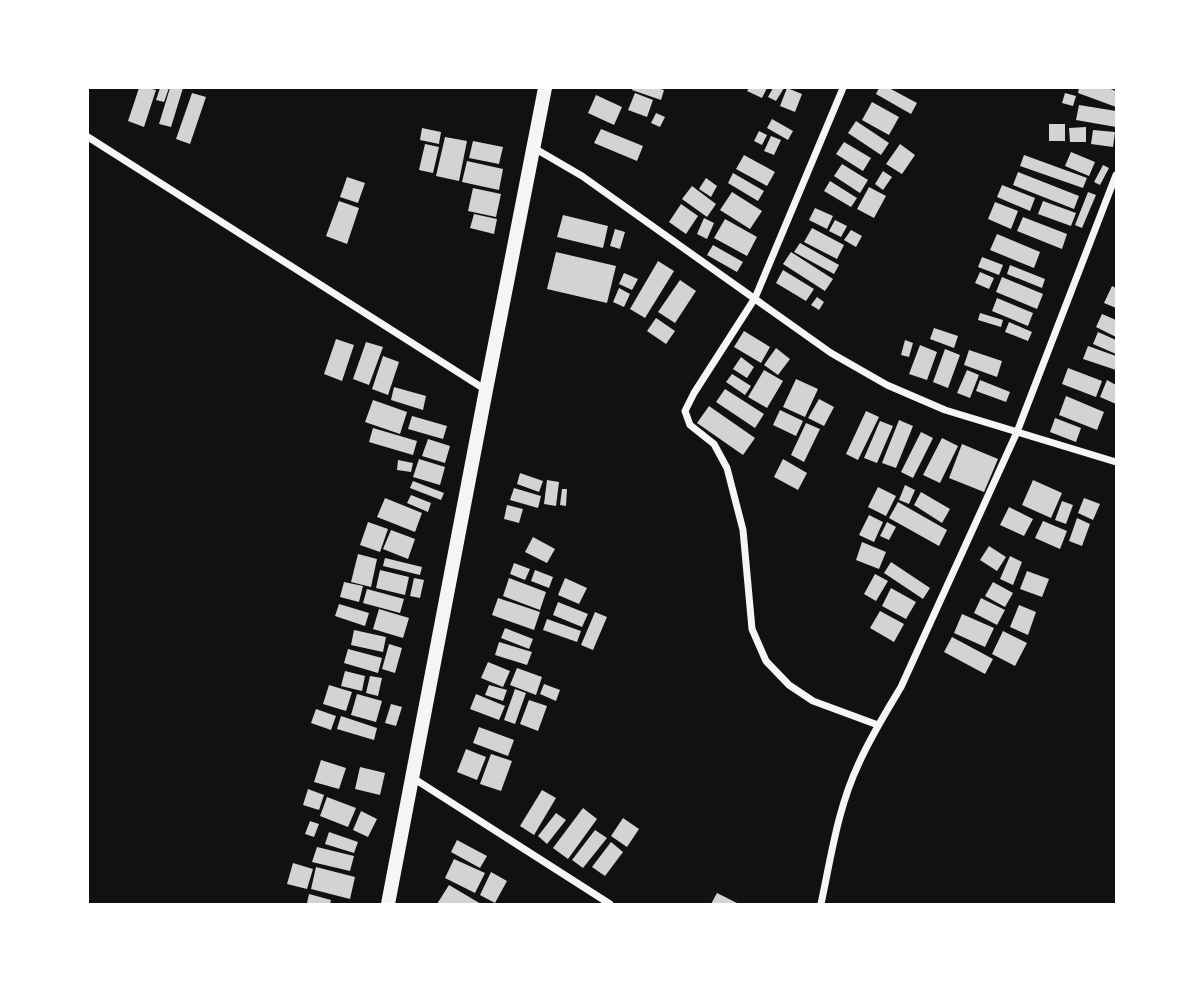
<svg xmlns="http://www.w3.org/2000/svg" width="1204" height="992" font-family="'Public Sans',sans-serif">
  <rect width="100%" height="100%" fill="#111"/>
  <path fill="#d3d3d3" d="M 139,88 L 147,88 L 156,90 L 144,127 L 128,121 Z
    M 160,88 L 169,88 L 164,102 L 156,100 Z
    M 170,88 L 183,88 L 171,127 L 159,124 Z
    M 633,88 L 657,88 L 664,90 L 661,100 L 632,90 Z
    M 749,88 L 767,88 L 762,98 L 747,91 Z
    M 773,88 L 784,88 L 776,101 L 768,97 Z
    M 787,88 L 802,94 L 795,112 L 780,106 Z
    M 879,88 L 889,88 L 917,103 L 911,114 L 876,94 Z
    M 1079,88 L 1108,88 L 1116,91 L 1116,107 L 1078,93 Z
    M 192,93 L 206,97 L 190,144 L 176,139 Z
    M 635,93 L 653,100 L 647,117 L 628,110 Z
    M 1065,93 L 1076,96 L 1073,106 L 1062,103 Z
    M 596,95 L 622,107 L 614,125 L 588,113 Z
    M 872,102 L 899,117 L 889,135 L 862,120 Z
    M 1079,105 L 1116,111 L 1116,127 L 1076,120 Z
    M 656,113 L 665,117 L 660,127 L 651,123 Z
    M 772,119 L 793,131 L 788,140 L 767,128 Z
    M 856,121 L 889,143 L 881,155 L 848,133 Z
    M 1049,124 L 1065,124 L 1065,141 L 1049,141 Z
    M 1086,127 L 1086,142 L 1070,142 L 1069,128 Z
    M 422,128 L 441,132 L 439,144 L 420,140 Z
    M 601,129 L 643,146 L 637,161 L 594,143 Z
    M 1093,130 L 1115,132 L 1113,147 L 1091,144 Z
    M 759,131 L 767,135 L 762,145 L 754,141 Z
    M 771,136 L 781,140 L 774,155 L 764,151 Z
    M 445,137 L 467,141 L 459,181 L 436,176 Z
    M 473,141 L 503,147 L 499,164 L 469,158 Z
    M 844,142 L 871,158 L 863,171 L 836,154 Z
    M 425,144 L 439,147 L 433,173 L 419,170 Z
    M 900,144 L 915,155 L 902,174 L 886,164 Z
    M 1071,152 L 1095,162 L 1089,176 L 1065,166 Z
    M 744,155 L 775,172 L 767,186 L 736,169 Z
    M 1024,155 L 1087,178 L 1083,188 L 1020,166 Z
    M 467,161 L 503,169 L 499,190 L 462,182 Z
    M 842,164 L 868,180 L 860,193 L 834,176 Z
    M 1103,165 L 1109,168 L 1100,185 L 1094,182 Z
    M 883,171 L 892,177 L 883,190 L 875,184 Z
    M 1018,172 L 1079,196 L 1074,209 L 1013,185 Z
    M 733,173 L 764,191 L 758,201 L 728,183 Z
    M 347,177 L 365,183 L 358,203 L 340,197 Z
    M 706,178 L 717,186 L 711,197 L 699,189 Z
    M 830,181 L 857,198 L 851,207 L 824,191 Z
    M 1002,185 L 1035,198 L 1030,211 L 997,197 Z
    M 692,186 L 716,204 L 707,217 L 682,199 Z
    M 869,187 L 886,196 L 874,218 L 857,209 Z
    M 473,188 L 501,194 L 496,217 L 468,211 Z
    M 732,192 L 762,211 L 750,229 L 720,210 Z
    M 1088,192 L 1096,195 L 1082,228 L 1075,225 Z
    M 339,201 L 359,208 L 347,244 L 326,236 Z
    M 1043,201 L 1076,213 L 1071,226 L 1038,214 Z
    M 995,202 L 1018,211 L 1011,229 L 988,219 Z
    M 681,204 L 698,216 L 686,234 L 669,222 Z
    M 815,208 L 833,216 L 827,229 L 809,220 Z
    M 474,214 L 497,219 L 494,234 L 470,228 Z
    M 563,215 L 608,226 L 603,248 L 557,237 Z
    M 1023,217 L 1067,234 L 1062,249 L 1017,231 Z
    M 704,218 L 714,223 L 707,239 L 697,234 Z
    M 725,219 L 757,237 L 747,256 L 714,238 Z
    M 835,220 L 847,226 L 841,237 L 829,231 Z
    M 812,228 L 844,245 L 837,259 L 804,242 Z
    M 615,229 L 625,232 L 620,249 L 610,246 Z
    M 851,230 L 862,236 L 856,247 L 844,240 Z
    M 997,234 L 1040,252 L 1034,268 L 990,250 Z
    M 800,243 L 839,265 L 834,274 L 794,252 Z
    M 713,245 L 743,262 L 737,272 L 707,255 Z
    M 556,252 L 616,266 L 607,303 L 547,289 Z
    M 791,252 L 833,279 L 825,291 L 783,264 Z
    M 982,257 L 1003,265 L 999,275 L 978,267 Z
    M 658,261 L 674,271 L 645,318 L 630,309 Z
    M 1010,265 L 1045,279 L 1042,288 L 1007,274 Z
    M 783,270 L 814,289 L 806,301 L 776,283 Z
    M 980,272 L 994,278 L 989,289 L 975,283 Z
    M 624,273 L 638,279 L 632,290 L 619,284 Z
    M 1002,277 L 1043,294 L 1037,309 L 996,292 Z
    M 680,280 L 696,291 L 675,323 L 658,312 Z
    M 1112,286 L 1116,288 L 1116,308 L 1104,303 Z
    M 619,288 L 630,294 L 624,307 L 613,302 Z
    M 817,297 L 824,302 L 819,310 L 811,305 Z
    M 997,298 L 1033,313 L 1028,326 L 992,311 Z
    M 980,313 L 1003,320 L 1001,327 L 978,320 Z
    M 1102,314 L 1116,320 L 1116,337 L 1096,327 Z
    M 656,318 L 675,331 L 666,344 L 647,331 Z
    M 1009,322 L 1032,332 L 1028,341 L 1005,332 Z
    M 934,328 L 958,336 L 954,348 L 930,339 Z
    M 744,331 L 770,347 L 761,363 L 734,347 Z
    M 1098,332 L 1116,340 L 1116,354 L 1093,344 Z
    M 336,339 L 354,345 L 342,381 L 324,374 Z
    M 905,340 L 913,343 L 909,357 L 901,355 Z
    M 366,342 L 383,347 L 369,385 L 353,379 Z
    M 920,345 L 937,352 L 927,380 L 909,374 Z
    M 1088,346 L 1116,356 L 1116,370 L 1083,359 Z
    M 776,348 L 790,359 L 778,375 L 764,365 Z
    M 945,349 L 960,355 L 948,388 L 933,382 Z
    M 969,350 L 1002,361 L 997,377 L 964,365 Z
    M 383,356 L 399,362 L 388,395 L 372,389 Z
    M 741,357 L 754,367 L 747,378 L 733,369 Z
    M 1068,368 L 1102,381 L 1096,397 L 1062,384 Z
    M 764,370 L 783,381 L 767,408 L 748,397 Z
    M 967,370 L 979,375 L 970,398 L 957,393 Z
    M 732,374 L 751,386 L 745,395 L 726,382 Z
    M 796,379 L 818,389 L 805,417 L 783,407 Z
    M 980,380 L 1010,392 L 1006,402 L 976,391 Z
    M 1107,380 L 1116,385 L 1116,404 L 1100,397 Z
    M 394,387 L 426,396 L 423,410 L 391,400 Z
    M 725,389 L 764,414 L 755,428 L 716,402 Z
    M 1066,396 L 1104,412 L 1097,430 L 1059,415 Z
    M 819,399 L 834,407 L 824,426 L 808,418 Z
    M 373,400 L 407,412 L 400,434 L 365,422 Z
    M 709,406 L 755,438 L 743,455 L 697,423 Z
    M 780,410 L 803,421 L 796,436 L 773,425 Z
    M 866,411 L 879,417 L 858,460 L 846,454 Z
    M 412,416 L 447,426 L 443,439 L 408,429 Z
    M 1055,418 L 1081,428 L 1076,442 L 1050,432 Z
    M 899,420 L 913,426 L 896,468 L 882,463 Z
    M 880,421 L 893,426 L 877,463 L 864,458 Z
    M 806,423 L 820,429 L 804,462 L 791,455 Z
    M 373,428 L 417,441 L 413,455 L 369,442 Z
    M 921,432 L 933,438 L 913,478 L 901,472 Z
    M 942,438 L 958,446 L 940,483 L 923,475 Z
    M 428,439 L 450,446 L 445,463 L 422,456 Z
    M 962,444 L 998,459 L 984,492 L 949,478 Z
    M 419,459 L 445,467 L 440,485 L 413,477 Z
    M 783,459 L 807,473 L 798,490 L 774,477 Z
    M 398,460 L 413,463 L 411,472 L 397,470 Z
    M 520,473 L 543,481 L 539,492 L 517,484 Z
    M 547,480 L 559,482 L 556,506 L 544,504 Z
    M 1033,480 L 1062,493 L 1051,518 L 1022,505 Z
    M 413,481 L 444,493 L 441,500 L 410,488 Z
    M 905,485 L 915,490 L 909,504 L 899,500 Z
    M 878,487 L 896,496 L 886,516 L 868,507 Z
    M 514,488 L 541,496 L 538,508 L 510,500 Z
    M 562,489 L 567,489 L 566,506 L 560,505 Z
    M 921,492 L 950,509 L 942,523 L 914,505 Z
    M 411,495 L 431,503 L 428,512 L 407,503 Z
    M 385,498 L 422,513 L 415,532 L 377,517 Z
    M 1084,498 L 1100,504 L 1093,520 L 1078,513 Z
    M 1062,501 L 1073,505 L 1066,524 L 1055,520 Z
    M 898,502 L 947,530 L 939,546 L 889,518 Z
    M 507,505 L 523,509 L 519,523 L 504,519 Z
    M 1009,507 L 1033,519 L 1024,536 L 1000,525 Z
    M 869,515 L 883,522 L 874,542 L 859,535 Z
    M 1077,518 L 1090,524 L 1082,546 L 1069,541 Z
    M 1043,521 L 1067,531 L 1060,549 L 1035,538 Z
    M 368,522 L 388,529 L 380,552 L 360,545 Z
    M 887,522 L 896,527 L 889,540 L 880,536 Z
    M 391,530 L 415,539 L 408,559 L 383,549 Z
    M 533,537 L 555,549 L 547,563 L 525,552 Z
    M 862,542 L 886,552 L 879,569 L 856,560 Z
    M 989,546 L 1006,557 L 997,571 L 980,560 Z
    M 358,554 L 377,559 L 371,587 L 351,582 Z
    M 1010,556 L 1022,562 L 1013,585 L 1000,579 Z
    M 385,558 L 422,567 L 420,575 L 383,566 Z
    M 891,562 L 930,588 L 923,599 L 884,573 Z
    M 514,563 L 530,569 L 525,580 L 510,574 Z
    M 380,570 L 409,577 L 405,595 L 376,588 Z
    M 535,570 L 553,577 L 549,588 L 531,581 Z
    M 1027,571 L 1049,579 L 1042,597 L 1020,589 Z
    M 875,574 L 888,581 L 876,601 L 864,594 Z
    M 414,578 L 424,580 L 420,598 L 410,596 Z
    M 509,578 L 546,592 L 540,610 L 503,596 Z
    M 565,578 L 587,588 L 579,604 L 558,595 Z
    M 344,582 L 363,586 L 359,602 L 340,597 Z
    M 993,582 L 1013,593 L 1005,607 L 985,596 Z
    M 891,588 L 916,602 L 906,619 L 882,606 Z
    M 367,589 L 404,599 L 400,613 L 363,603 Z
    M 498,598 L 540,612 L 534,630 L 492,615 Z
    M 981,598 L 1005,610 L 997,625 L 974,613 Z
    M 558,602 L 588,614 L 582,627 L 553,615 Z
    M 339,604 L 369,613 L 365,626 L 335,616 Z
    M 1019,605 L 1036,612 L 1028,635 L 1010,627 Z
    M 379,609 L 409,618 L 403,638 L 373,629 Z
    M 880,611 L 904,624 L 894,642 L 870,628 Z
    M 595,612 L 607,617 L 593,650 L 581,645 Z
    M 962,614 L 994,628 L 985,647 L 954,633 Z
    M 547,619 L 581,631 L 577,642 L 543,630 Z
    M 505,628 L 533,639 L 529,649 L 501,638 Z
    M 354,630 L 386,637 L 383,652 L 351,645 Z
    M 1003,631 L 1027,643 L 1015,666 L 992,654 Z
    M 952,637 L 993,659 L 985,674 L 944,652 Z
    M 499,642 L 532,652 L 527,665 L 495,655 Z
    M 389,644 L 402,648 L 395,673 L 382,669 Z
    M 348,649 L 382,658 L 378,673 L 344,663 Z
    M 488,662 L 510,671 L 503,687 L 481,678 Z
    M 517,668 L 542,677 L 536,695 L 510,685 Z
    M 345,671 L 365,676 L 362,691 L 341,686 Z
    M 370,676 L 382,678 L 378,696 L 366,693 Z
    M 544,684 L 560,690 L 556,701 L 540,694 Z
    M 329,685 L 352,692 L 346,711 L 323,704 Z
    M 489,685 L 507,690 L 503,701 L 485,695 Z
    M 515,689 L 526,693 L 515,724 L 504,720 Z
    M 357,694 L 382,701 L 376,722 L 351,715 Z
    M 476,694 L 505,706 L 499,720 L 470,709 Z
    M 529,700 L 547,706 L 538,731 L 520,724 Z
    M 391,704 L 402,707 L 396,726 L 385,723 Z
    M 316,709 L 336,716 L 331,730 L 311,723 Z
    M 341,716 L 377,728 L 374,740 L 337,729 Z
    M 479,727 L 514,740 L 508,756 L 473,743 Z
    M 466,749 L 486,757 L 477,780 L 457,772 Z
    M 491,754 L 512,761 L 501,791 L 480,784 Z
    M 321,760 L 346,768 L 339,789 L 314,782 Z
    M 360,767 L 385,773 L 380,795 L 355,789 Z
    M 308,789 L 324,795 L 319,810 L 303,805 Z
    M 542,790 L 556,798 L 534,835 L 520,826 Z
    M 327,797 L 356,808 L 348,827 L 320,816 Z
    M 583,808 L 597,819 L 568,859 L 553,848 Z
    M 361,811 L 377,819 L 368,837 L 353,830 Z
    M 556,813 L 566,820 L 547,844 L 538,836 Z
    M 623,818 L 639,829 L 627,847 L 611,836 Z
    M 310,821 L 319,824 L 314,837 L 305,834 Z
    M 595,830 L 607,838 L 583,868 L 572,860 Z
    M 329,832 L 358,842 L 354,853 L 325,844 Z
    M 457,840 L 487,856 L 480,868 L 451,852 Z
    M 611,842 L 623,852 L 605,876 L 592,867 Z
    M 317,847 L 354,856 L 350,871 L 312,862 Z
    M 454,859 L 485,873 L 475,893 L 445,878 Z
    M 293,863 L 313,869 L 307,889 L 287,884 Z
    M 316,867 L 355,877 L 350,899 L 311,889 Z
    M 491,872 L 507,881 L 495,903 L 480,895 Z
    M 449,885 L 481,904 L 437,904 Z
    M 717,893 L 739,904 L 711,904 Z
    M 309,894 L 331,900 L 330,904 L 313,904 L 307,903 Z"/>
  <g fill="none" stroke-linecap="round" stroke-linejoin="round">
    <path stroke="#f5f5f5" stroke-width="7" d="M 843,88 L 755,298 L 694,393 L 685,411 L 690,425 L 714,444 L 727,468 L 743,530 L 752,629 L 766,661 L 789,685 L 813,701 L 878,725
      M 88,137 L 486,390
      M 534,148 L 582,176 L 831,353 L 887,385 L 945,410 L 1116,462
      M 413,778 L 610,904
      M 821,904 C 831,857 838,807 859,763 C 871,736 886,712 901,687 L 1017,432 L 1116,175"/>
    <path stroke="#f5f5f5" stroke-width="14" d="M 388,904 L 486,390 L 545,88"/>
  </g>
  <rect width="1204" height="992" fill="none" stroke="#ffffff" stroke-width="178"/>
</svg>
